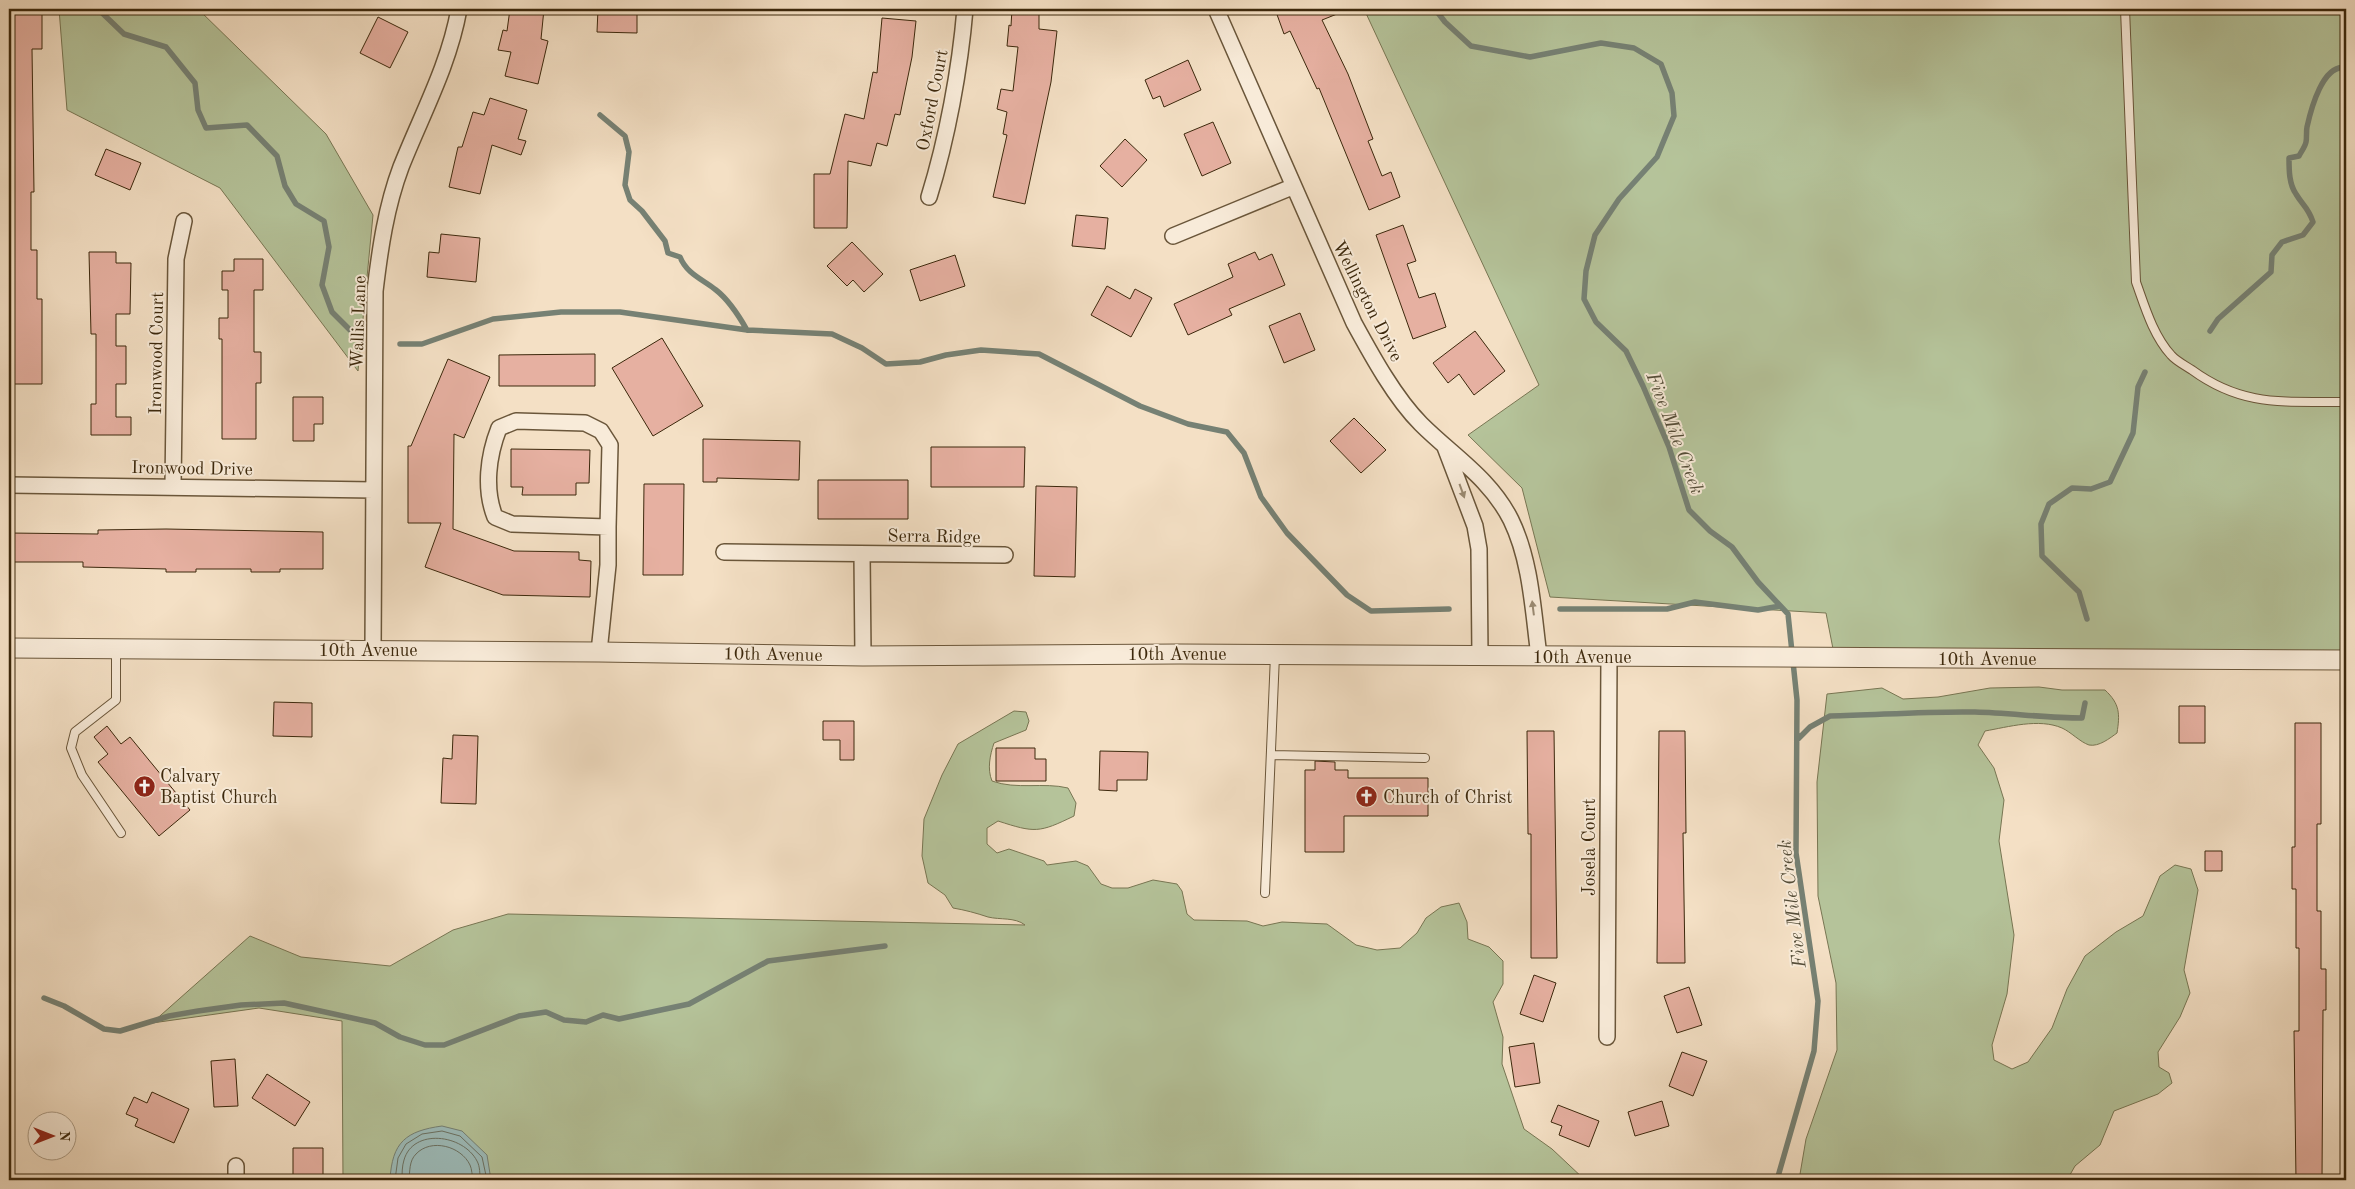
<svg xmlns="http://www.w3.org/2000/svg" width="2355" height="1189" font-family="'Old Standard TT',serif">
  <rect width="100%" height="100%" fill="#f4e0c5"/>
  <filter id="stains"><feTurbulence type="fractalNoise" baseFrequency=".004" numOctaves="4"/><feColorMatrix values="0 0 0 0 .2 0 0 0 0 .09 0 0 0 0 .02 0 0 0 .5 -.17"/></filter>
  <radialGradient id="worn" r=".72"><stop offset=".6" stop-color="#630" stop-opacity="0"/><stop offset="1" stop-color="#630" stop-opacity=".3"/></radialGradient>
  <path fill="#b5c39a" stroke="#787653" d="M 59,9 L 198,9 L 326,134 L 373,215 L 358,371 L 220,188 L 67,110 Z
    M 1364,9 L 2346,9 L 2346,660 L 1835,659 L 1826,613 L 1550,597 L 1522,488 L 1468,435 L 1539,385 Z
    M 2039,687 L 2062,690 L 2105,690 C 2120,704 2120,714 2117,733 C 2110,738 2099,747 2089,745 C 2080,742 2071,732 2062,728 C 2039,718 2008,727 1985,731 L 1978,745 L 1994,768 L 2004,800 L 1999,841 L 2014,935 L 2007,994 L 1992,1045 L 1994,1060 L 2012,1069 L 2028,1062 L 2052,1028 L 2067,989 L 2085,956 L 2116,932 L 2143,916 L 2160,876 L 2175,865 L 2191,869 L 2198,890 L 2184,970 L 2190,993 L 2180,1017 L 2158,1052 L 2159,1067 L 2169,1073 L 2172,1083 L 2158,1094 L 2114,1111 L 2100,1145 L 2075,1166 L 2067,1180 L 1799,1180 L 1806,1139 L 1837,1050 L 1836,983 L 1818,896 L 1817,782 L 1827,694 L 1882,688 L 1903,699 L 1938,697 L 1990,688 Z
    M 1014,711 L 1026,712 L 1029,721 L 1026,730 L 994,743 C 990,755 987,769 992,781 C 1016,790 1044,782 1068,788 L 1076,803 L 1074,816 C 1039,833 1035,833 998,821 L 987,828 L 987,844 L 997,853 L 1009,849 L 1044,861 L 1047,865 L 1076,861 L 1088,866 L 1101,884 L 1112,888 L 1128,888 L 1153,880 L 1177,884 L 1182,891 L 1187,914 L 1194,920 L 1247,921 L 1263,926 L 1282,922 L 1327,924 L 1356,945 L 1377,950 L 1400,948 L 1417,933 L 1426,918 L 1441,907 L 1459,903 L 1467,922 L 1468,939 L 1489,947 L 1503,961 L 1503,984 L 1493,1002 L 1503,1037 L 1502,1064 L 1524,1129 L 1552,1149 L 1585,1180 L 343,1180 L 342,1021 L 259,1008 L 152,1023 L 250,936 L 301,957 L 390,966 L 453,930 L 508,914 L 1025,925 C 1015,917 1000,920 988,917 C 976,913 965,910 953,908 L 945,895 L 928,883 L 922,856 L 924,819 L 942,775 L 958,744 Z"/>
  <path fill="#9dbcba" stroke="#768174" d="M 442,1126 L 462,1131 L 487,1155 L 491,1180 L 390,1180 C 392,1142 406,1131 442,1126 Z"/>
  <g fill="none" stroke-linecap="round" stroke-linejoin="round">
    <path stroke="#6c7263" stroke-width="1" d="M 395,1180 L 398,1158 L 406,1144 L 422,1134 L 442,1131 L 460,1136 L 482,1157 L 487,1180
      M 402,1180 C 402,1174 402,1166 404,1160 C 413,1128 463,1134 477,1161 C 480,1166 480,1175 480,1180
      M 409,1180 C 410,1171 409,1161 416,1154 C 431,1138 461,1146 470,1165 C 472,1169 472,1176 473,1180"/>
    <path stroke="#768174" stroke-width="5.5" d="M 98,9 L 124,34 L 166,47 L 195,83 L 198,110 L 206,128 L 247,125 L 277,156 L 285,186 L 296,204 L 324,221 L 329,247 L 322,285 L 332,312 L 350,330
      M 1435,9 L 1445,22 L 1471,46 L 1530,57 L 1601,43 L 1634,48 L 1661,64 L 1672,93 L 1674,116 L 1657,157 L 1619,199 L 1595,235 L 1586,271 L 1584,299 L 1596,322 L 1626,351 L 1643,386 L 1669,447 L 1689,510 L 1710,531 L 1732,547 L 1758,582 L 1788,614 L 1797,700 L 1796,853 L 1818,1001 L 1814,1051 L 1777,1180
      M 600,115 L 625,136 L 629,152 L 625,185 L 630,200 L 642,211 L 665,241 L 668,253 L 680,257 C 687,274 702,279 716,290 C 729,300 739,316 747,330
      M 2210,331 L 2218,319 L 2271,272 L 2272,255 L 2282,242 L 2303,235 L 2313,222 C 2308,207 2303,206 2296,194 C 2289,184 2289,170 2289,158 L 2299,156 C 2301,152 2305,147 2306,142 C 2307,138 2306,132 2307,127 C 2311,109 2323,63 2346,68
      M 400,344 L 422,344 L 493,319 L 561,312 L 620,312 L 747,330 L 832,334 L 862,348 L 886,364 L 920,362 L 946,355 L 981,350 L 1039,354 L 1140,406 L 1188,424 L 1227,432 L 1244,453 L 1261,497 L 1287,533 L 1347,595 L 1371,611 L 1449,609
      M 1560,609 L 1667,609 L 1695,602 L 1758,610 L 1780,606
      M 2087,619 L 2079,592 L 2042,556 L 2041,524 L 2049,504 L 2072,488 L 2091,489 L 2110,482 L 2133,433 L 2138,387 L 2145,372
      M 1798,739 L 1810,727 L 1830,716 C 1878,715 1927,711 1975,712 C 2011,713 2046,718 2082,718 L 2085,703
      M 44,998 L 64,1006 L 104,1029 L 120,1031 L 169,1016 L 198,1011 L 241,1005 L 284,1003 L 375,1023 L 400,1037 L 425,1045 L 444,1045 L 519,1016 L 546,1012 L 564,1020 L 586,1022 L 603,1015 L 619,1019 L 689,1004 L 768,961 L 885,946"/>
  </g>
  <path fill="#e6b0a1" stroke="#3c280c" d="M 510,9 L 544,9 L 541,39 L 548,41 L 538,84 L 505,76 L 511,52 L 498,50 L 503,30 L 507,31 Z
    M 598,9 L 637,9 L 637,33 L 597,32 Z
    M 1012,9 L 1039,9 L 1039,29 L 1057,31 L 1051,82 L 1025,204 L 993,197 L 1007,135 L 1003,134 L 1007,112 L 997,109 L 1001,89 L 1013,91 L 1018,47 L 1007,46 L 1009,25 L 1011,26 Z
    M 1275,9 L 1347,9 L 1347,10 L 1322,20 L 1348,74 L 1373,139 L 1368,141 L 1382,176 L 1391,172 L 1400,197 L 1369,210 L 1319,88 L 1317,89 L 1290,31 L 1284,34 Z
    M 9,12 L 42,12 L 42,49 L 32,49 L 34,192 L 31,192 L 31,250 L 37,250 L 37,299 L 42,299 L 42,384 L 9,384 L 9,299 L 11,299 L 11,271 L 9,271 Z
    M 378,17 L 408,32 L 390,68 L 360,53 Z
    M 882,18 L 916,21 L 912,57 L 900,115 L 895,114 L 887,146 L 877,143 L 871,166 L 848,161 L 847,228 L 814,228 L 814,174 L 830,174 L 845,114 L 864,119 L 873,72 L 877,73 Z
    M 1188,60 L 1201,90 L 1164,107 L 1160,96 L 1153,99 L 1145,80 Z
    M 490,98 L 527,110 L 518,139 L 526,141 L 521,155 L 492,145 L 480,194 L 449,187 L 458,147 L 462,147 L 473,112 L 484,115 Z
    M 1213,122 L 1231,163 L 1202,176 L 1184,134 Z
    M 1125,139 L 1147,160 L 1122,187 L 1100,166 Z
    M 106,149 L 141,163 L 130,190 L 95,175 Z
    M 1076,215 L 1108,218 L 1105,249 L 1072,246 Z
    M 1403,225 L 1416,261 L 1407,264 L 1419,298 L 1435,293 L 1446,327 L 1413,339 L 1376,235 Z
    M 441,234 L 480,238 L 476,282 L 427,277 L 429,252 L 439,253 Z
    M 852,242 L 883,274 L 864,292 L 853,280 L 847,286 L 827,266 Z
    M 89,252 L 116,252 L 116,263 L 131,263 L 130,314 L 116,314 L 116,346 L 126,346 L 126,384 L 116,384 L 116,417 L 131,417 L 131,435 L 91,435 L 91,404 L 96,404 L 96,334 L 91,334 Z
    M 1255,252 L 1259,260 L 1272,254 L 1285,285 L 1229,309 L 1232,315 L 1188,335 L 1174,304 L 1233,277 L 1228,264 Z
    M 955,255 L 965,286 L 920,301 L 910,270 Z
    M 234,259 L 263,259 L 263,290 L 254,290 L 254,352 L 261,352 L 261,383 L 256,383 L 256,439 L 222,439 L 222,339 L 219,339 L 219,318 L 228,318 L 228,290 L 222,290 L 222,271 L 234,271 Z
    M 1107,286 L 1130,299 L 1135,289 L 1152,298 L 1131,337 L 1091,315 Z
    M 1300,313 L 1315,350 L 1284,363 L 1269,326 Z
    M 1475,331 L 1505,371 L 1474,395 L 1459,374 L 1448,383 L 1433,363 Z
    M 662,338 L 703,406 L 653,436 L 612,368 Z
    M 595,354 L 595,386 L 499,386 L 499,355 Z
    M 448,359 L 490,377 L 464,438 L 454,434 L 453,529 L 514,551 L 579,552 L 579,560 L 591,561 L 590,597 L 503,595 L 425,567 L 441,523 L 408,523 L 408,446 L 411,446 Z
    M 293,397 L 323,397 L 323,424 L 314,424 L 314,441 L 293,441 Z
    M 1354,418 L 1386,450 L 1361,473 L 1330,441 Z
    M 703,439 L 800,441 L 799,480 L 717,478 L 717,482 L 703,482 Z
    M 931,447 L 1025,447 L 1024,487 L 931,487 Z
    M 511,449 L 590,450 L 589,483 L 576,483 L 576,495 L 522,495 L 523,487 L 511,487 Z
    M 818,480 L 908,480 L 908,519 L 818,519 Z
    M 644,484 L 684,484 L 683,575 L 643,575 Z
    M 1036,486 L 1077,487 L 1075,577 L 1034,576 Z
    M 166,529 L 323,532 L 323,569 L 280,569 L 280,572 L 251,572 L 251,569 L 196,569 L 196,572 L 166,572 L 166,569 L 83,567 L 83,562 L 9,562 L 9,533 L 98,534 L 98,530 Z
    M 274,702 L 312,703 L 312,737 L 273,736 Z
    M 2179,706 L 2205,706 L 2205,743 L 2179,743 Z
    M 823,721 L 854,721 L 854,760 L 840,760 L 840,740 L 823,740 Z
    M 2295,723 L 2321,723 L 2321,824 L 2317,824 L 2317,911 L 2321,911 L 2321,969 L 2326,969 L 2326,1010 L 2323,1010 L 2322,1180 L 2296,1180 L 2294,1031 L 2299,1031 L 2299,948 L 2296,948 L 2296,889 L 2292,889 L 2292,847 L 2295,847 Z
    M 107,726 L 121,744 L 130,737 L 190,810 L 159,836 L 98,762 L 108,754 L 94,737 Z
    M 1527,731 L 1554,731 L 1557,958 L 1531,958 L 1531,834 L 1528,834 Z
    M 1659,731 L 1685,731 L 1686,833 L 1683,833 L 1685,963 L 1657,963 Z
    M 453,735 L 478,736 L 476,804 L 441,803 L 443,758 L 452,759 Z
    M 996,748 L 1035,748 L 1035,759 L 1046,759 L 1046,781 L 996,781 Z
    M 1100,751 L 1148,752 L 1147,780 L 1117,780 L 1117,791 L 1099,790 Z
    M 1315,761 L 1335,762 L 1335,770 L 1348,770 L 1348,778 L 1428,778 L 1428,816 L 1344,816 L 1344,852 L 1305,852 L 1305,770 L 1315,770 Z
    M 2205,851 L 2222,851 L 2222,871 L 2205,871 Z
    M 1534,975 L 1556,983 L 1543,1022 L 1520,1014 Z
    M 1689,987 L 1702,1025 L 1677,1033 L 1664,996 Z
    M 1534,1043 L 1540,1083 L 1515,1087 L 1509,1047 Z
    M 1682,1052 L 1707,1061 L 1693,1096 L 1669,1086 Z
    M 235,1059 L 238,1106 L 214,1107 L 211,1061 Z
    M 267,1074 L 310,1102 L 295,1126 L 252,1098 Z
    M 152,1092 L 189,1109 L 174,1143 L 135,1126 L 138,1119 L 126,1114 L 134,1097 L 147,1103 Z
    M 1662,1101 L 1669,1126 L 1635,1136 L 1628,1112 Z
    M 1558,1105 L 1599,1121 L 1589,1147 L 1559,1135 L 1562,1126 L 1551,1122 Z
    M 293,1148 L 323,1148 L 323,1180 L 293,1180 Z"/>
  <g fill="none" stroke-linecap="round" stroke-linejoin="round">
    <defs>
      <path id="service" d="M 2125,9 L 2136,282 C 2145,307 2153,335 2171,355 C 2176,361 2186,366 2192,370 C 2244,408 2286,401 2346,402
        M 116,648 L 116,700 L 75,732 L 71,748 L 82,775 L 121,833
        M 1271,755 L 1425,758
        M 1265,893 L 1275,655"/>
      <path id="minor" d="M 1216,9 L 1354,323 C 1372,356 1395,398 1421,424 C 1453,456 1490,478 1511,520 C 1531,561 1533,611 1539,656
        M 929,197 C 947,139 960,69 965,9
        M 1173,236 L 1292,187
        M 516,421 L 585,423 L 601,431 L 610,445 L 608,527 L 512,524 L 495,517 C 484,489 488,456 499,428 Z
        M 1445,447 L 1475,526 L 1479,549 L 1480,657
        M 9,485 L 374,490
        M 173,486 L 176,259 L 184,221
        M 724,552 L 1005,555
        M 862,554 L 863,656
        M 373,650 L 375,291 C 380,249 386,207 401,167 C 422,114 449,65 459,9
        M 599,652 L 608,565 L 608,527
        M 1607,1037 L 1609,657
        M 236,1180 L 236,1166"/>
      <path id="tertiary" d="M 9,648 L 599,652 L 863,656 L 1179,654 L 2346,660"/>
    </defs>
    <use href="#service" stroke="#6a563a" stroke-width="10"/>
    <use href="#minor" stroke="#6a563a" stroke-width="18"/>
    <use href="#tertiary" stroke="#6a563a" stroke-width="21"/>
    <use href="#service" stroke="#f8ebd9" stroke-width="8"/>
    <use href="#minor" stroke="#f8ebd9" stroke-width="15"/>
    <use href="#tertiary" stroke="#f8ebd9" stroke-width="19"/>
  </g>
  <defs><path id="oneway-solid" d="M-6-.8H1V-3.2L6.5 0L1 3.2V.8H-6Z" transform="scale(1.25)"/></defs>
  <g fill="#9a8a72">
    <use href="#oneway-solid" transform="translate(1462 491) rotate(70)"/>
    <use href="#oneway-solid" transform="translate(1533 608) rotate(-97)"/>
  </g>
  <defs>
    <symbol id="church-disc" viewBox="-11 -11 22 22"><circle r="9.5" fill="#8f2418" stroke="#f8ebd9"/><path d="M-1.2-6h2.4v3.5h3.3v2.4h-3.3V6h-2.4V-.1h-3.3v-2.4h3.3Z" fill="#fff"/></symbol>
  </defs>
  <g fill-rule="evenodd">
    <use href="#church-disc" x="132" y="774" width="25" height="25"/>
    <use href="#church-disc" x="1354" y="784" width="25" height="25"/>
  </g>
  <g text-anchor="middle" stroke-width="4" stroke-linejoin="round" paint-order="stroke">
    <g font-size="18" fill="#3c280c" stroke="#f8ebd9">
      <text transform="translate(932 100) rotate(-79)" y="6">Oxford Court</text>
      <text transform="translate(1368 301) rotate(63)" y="6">Wellington Drive</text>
      <text transform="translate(358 322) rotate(-88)" y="6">Wallis Lane</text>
      <text transform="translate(156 353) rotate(-89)" y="6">Ironwood Court</text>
      <text transform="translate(192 468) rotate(1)" y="6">Ironwood Drive</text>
      <text transform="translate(934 536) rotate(1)" y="6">Serra Ridge</text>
      <text x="368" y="656">10th Avenue</text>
      <text transform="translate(773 654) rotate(1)" y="6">10th Avenue</text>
      <text x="1177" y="660">10th Avenue</text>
      <text x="1582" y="663">10th Avenue</text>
      <text x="1987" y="665">10th Avenue</text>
      <text transform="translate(1589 847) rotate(-90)" y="6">Josela Court</text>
    </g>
    <g font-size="18" fill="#3c280c" stroke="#f8ebd9" text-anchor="start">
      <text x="160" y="782">Calvary<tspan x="160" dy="21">Baptist Church</tspan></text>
      <text x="1383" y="803">Church of Christ</text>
    </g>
    <g font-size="19" font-style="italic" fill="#544d38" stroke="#f8ebd9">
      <text transform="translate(1676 433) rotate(69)" y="7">Five Mile Creek</text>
      <text transform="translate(1791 904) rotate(-97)" y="7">Five Mile Creek</text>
    </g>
  </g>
  <rect width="2355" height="1189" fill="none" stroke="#f4e0c5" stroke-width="30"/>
  <rect x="10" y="10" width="2335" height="1169" fill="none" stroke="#3c280c" stroke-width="2.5"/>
  <rect x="15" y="15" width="2325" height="1159" fill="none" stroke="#3c280c"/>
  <g transform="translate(52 1136) rotate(90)"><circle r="24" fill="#f8ebd9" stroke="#ad9d87"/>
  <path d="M0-4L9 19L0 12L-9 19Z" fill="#8f2418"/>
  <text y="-8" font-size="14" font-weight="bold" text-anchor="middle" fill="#3c280c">N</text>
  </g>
  <rect width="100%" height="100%" filter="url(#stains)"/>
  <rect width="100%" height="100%" fill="url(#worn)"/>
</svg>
